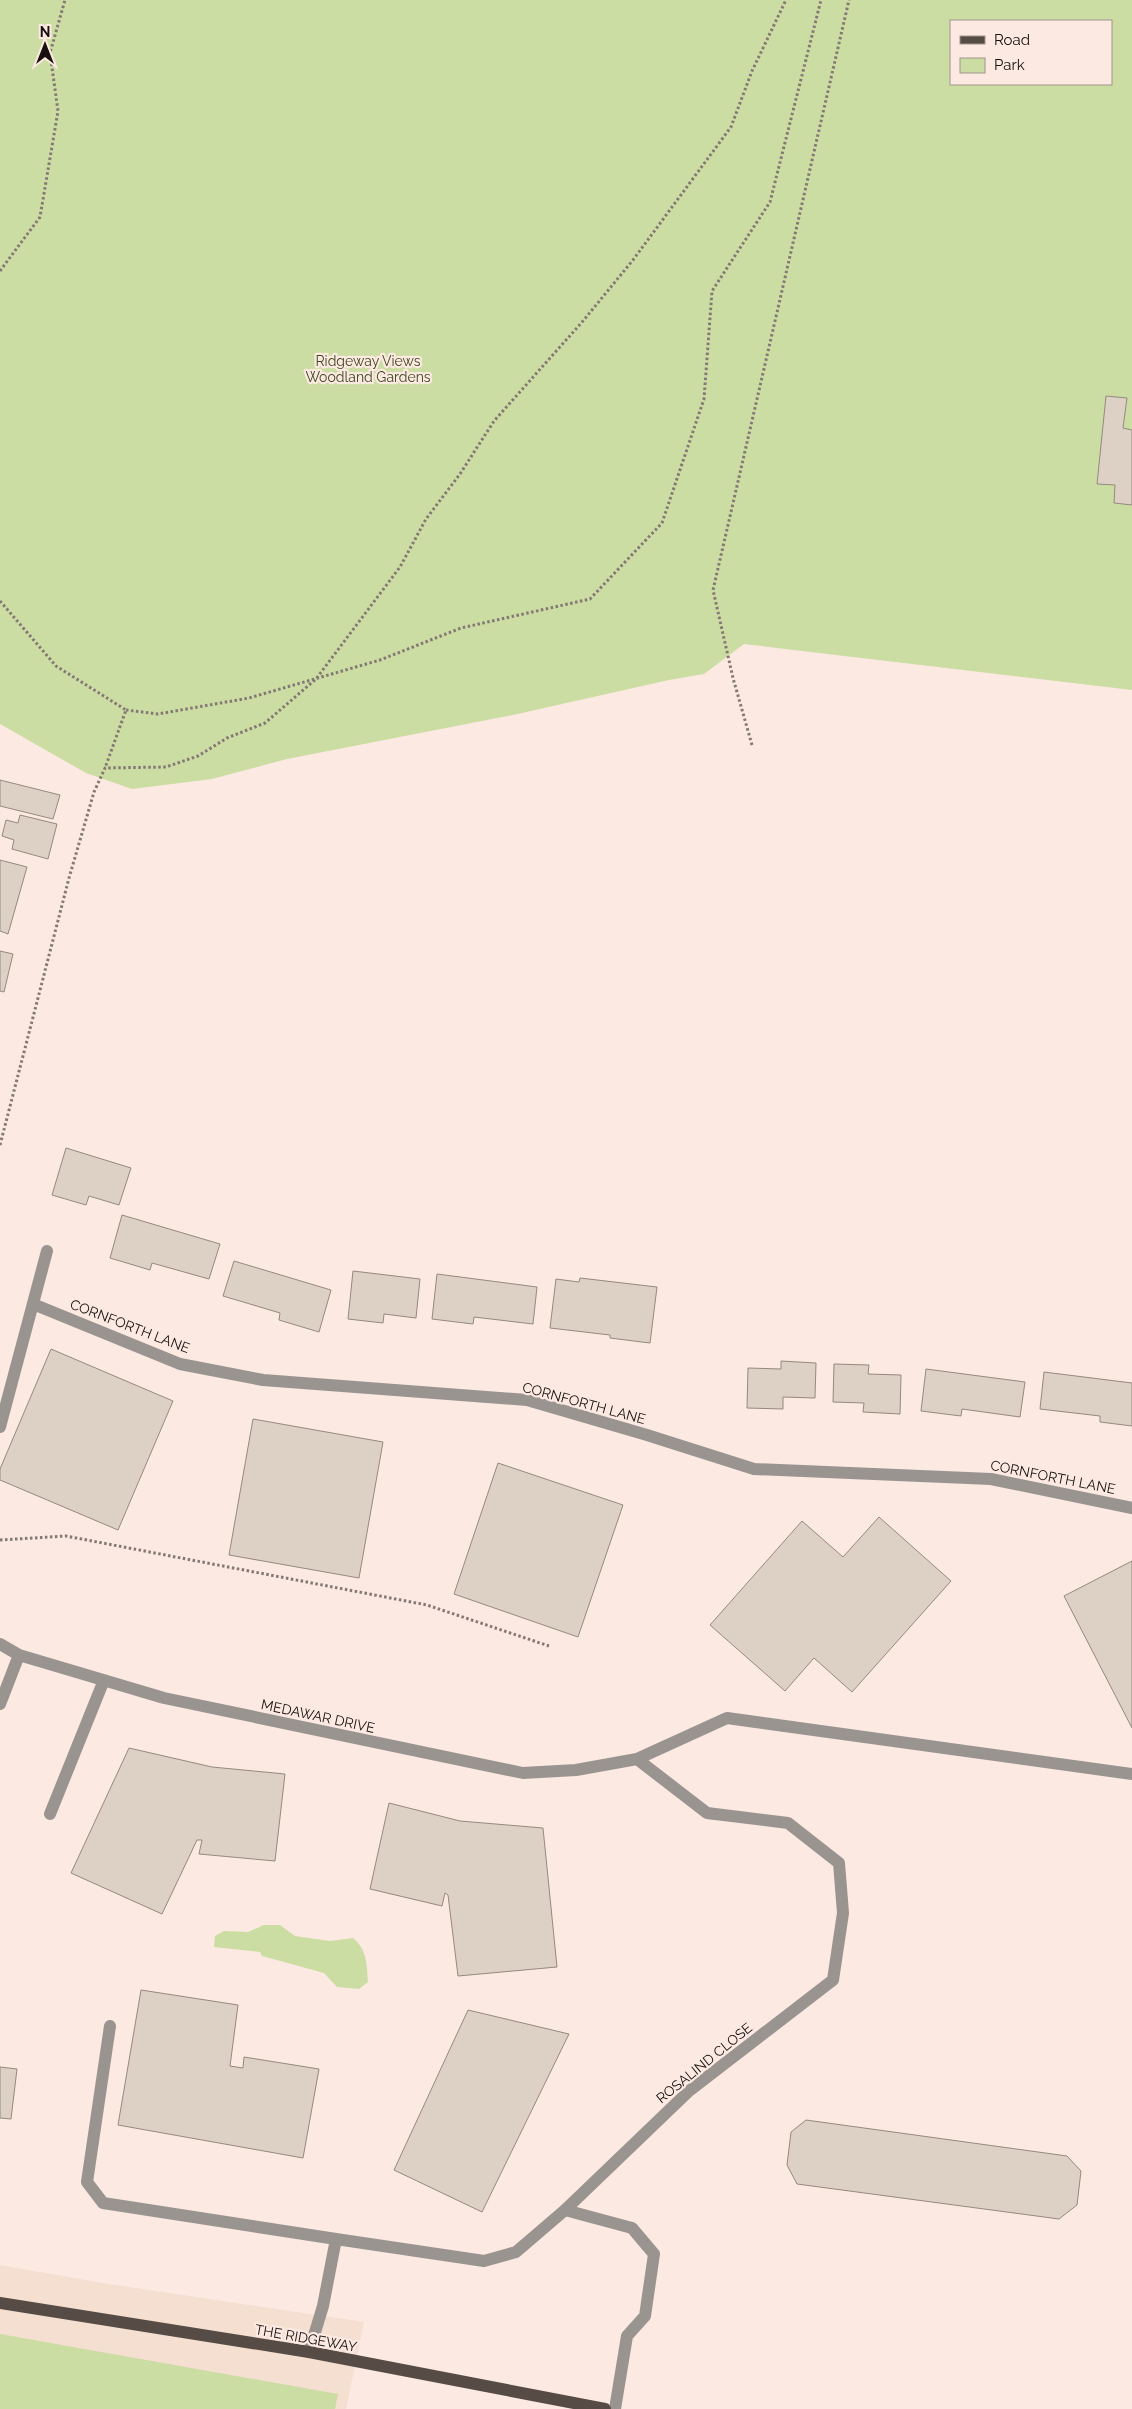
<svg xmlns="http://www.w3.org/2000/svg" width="1132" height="2409" font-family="Raleway,sans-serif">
  <rect width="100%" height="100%" fill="#fbe9e2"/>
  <path fill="#f4dfd1" d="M 0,2265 L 102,2283 L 364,2322 L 346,2409 L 0,2409 Z"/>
  <path fill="#ccdda3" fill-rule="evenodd" d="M 0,0 L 1132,0 L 1132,690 L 744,644 L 704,674 L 669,680 L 513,715 L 287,759 L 212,779 L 132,789 L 86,773 L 0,724 ZM 951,21 L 1111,21 L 1111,84 L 951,84 Z
    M 264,1925 L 280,1925 L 295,1936 L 330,1941 L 353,1938 C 367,1949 367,1966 368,1982 L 359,1989 L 337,1987 L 324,1973 L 262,1956 L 260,1952 L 214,1947 L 215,1936 L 224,1931 L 248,1932 Z
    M 0,2334 L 338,2394 L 335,2409 L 0,2409 Z"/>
  <path fill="#ddd0c4" stroke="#95897e" d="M 1106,396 L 1127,398 L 1123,428 L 1132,430 L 1132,505 L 1114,503 L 1115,485 L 1097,484 Z
    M 0,780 L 60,795 L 53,819 L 0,806 Z
    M 20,815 L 57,824 L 48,859 L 12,849 L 14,840 L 2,836 L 6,820 L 18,823 Z
    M 0,860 L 27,867 L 8,934 L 0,931 Z
    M 0,951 L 13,954 L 4,992 L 0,991 Z
    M 66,1148 L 131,1168 L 119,1205 L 89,1196 L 86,1205 L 52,1195 Z
    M 122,1215 L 220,1244 L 209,1279 L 152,1263 L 150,1270 L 110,1258 Z
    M 234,1261 L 331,1290 L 319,1332 L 279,1320 L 280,1313 L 223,1296 Z
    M 353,1271 L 420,1279 L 416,1318 L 384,1314 L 383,1323 L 348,1319 Z
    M 437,1274 L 537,1287 L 533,1324 L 474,1317 L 473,1324 L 432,1319 Z
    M 580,1278 L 657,1287 L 650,1343 L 610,1338 L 610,1335 L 550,1328 L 556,1279 L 579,1282 Z
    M 51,1349 L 173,1401 L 118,1530 L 0,1480 L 0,1469 Z
    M 781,1361 L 816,1363 L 815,1398 L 783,1397 L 783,1409 L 747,1408 L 748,1368 L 781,1369 Z
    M 834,1364 L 869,1365 L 868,1374 L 901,1375 L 900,1414 L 863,1412 L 864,1403 L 833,1402 Z
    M 926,1369 L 1025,1382 L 1020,1417 L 962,1409 L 961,1416 L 921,1411 Z
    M 1044,1372 L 1132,1383 L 1132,1426 L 1100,1422 L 1100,1416 L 1040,1409 Z
    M 253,1419 L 383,1442 L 359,1578 L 229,1555 Z
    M 498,1463 L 623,1505 L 578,1637 L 454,1594 Z
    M 879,1517 L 951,1581 L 852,1692 L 814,1658 L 785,1691 L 710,1625 L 802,1521 L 843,1557 Z
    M 1132,1561 L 1132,1728 L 1064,1596 Z
    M 129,1748 L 212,1767 L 285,1774 L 275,1861 L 199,1854 L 202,1840 L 197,1840 L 162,1914 L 71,1873 Z
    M 389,1803 L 460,1821 L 543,1828 L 557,1967 L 458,1976 L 448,1895 L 445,1893 L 442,1906 L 370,1889 Z
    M 141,1990 L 238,2005 L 230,2066 L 243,2068 L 244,2057 L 319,2069 L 303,2158 L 118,2125 Z
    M 468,2010 L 569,2034 L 482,2212 L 394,2170 Z
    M 0,2067 L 17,2069 L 11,2119 L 0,2118 Z
    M 806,2120 L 1067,2156 L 1081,2171 L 1077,2205 L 1059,2219 L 797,2184 L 787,2165 L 791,2132 Z"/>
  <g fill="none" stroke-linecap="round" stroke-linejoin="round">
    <path stroke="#847874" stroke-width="3" stroke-dasharray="2.5 2.5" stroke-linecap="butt" d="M 0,271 L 40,217 L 58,111 L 50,53 L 65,0
      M 0,601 L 56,666 L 126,710 L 105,768
      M 126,710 L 158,714 L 249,698 L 380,660 L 461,628 L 590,599 L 662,523 L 704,399 L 712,291 L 770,202 L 821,0
      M 752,745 L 733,678 L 713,590 L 849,0
      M 0,1145 L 69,878 L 94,792 L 105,768 L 166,767 L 198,756 L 227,738 L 265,723 L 316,679 L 400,567 L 426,519 L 460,474 L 494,421 L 583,321 L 633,260 L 731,127 L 752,71 L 786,0
      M 0,1540 L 66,1536 L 427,1605 L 549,1646"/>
    <path stroke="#9a9490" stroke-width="12" d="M 33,1304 L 180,1364 L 263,1380 L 527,1400 L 647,1435 L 754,1469 L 991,1479 L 1132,1508
      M 0,1427 L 47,1251
      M 0,1644 L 19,1655 L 164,1698 L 523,1773 L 576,1770 L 637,1759 L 727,1718 L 1132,1774
      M 0,1704 L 19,1655
      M 50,1814 L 104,1680
      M 110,2026 L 87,2182 L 103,2203 L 336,2239
      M 565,2210 L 632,2228 L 654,2254 L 645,2316 L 627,2336 L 615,2409
      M 309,2352 L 323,2306 L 336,2239 L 484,2261 L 516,2252 L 565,2210 L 689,2091 L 833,1980 L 843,1913 L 839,1863 L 788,1823 L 707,1813 L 637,1759"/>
    <path stroke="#574c45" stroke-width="12" d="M 0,2303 L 309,2352 L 605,2409"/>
  </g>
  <g text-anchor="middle" stroke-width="4.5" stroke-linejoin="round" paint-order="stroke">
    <g font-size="14" fill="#3d471f" stroke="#fbe9e2">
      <text x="368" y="366">Ridgeway Views<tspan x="368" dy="16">Woodland Gardens</tspan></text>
    </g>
    <g font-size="14" fill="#17110f" stroke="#fbe9e2">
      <text transform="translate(130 1326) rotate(21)" y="5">CORNFORTH LANE</text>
      <text transform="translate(584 1403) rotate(15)" y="5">CORNFORTH LANE</text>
      <text transform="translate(1053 1477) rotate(11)" y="5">CORNFORTH LANE</text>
      <text transform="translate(318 1716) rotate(12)" y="5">MEDAWAR DRIVE</text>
      <text transform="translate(704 2063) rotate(-39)" y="5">ROSALIND CLOSE</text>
      <text transform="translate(306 2338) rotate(10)" y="5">THE RIDGEWAY</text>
    </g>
  </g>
  <rect x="950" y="20" width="162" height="65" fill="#fbe9e2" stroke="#a0938e"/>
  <rect x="960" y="36" width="25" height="8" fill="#574c45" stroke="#a0938e"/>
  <text x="994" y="45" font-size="15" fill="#17110f">Road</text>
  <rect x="960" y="58" width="25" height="15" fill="#ccdda3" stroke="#a0938e"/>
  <text x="994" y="70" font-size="15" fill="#17110f">Park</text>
  <g transform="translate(45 45)" stroke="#fbe9e2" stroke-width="4" paint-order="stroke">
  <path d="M0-4L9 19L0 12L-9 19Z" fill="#17110f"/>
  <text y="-8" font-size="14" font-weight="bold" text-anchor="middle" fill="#17110f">N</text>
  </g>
</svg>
